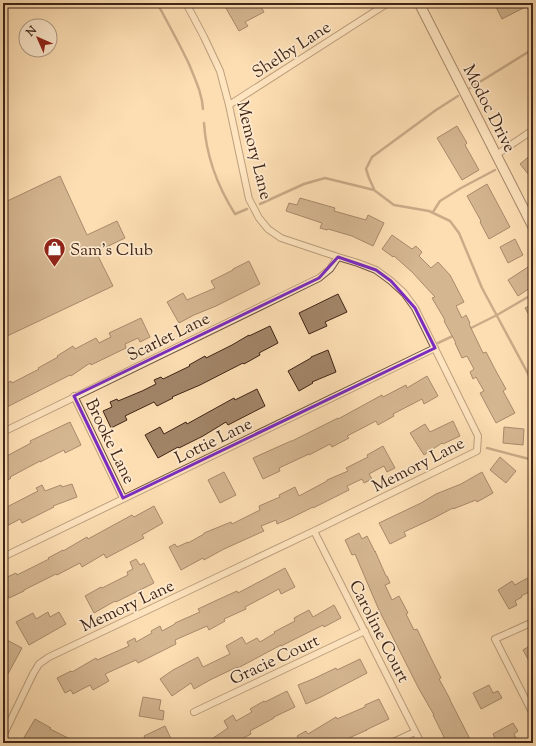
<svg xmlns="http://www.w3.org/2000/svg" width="536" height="746" font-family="'Sorts Mill Goudy',serif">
  <rect width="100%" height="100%" fill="#fddeb3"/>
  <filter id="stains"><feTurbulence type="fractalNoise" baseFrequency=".005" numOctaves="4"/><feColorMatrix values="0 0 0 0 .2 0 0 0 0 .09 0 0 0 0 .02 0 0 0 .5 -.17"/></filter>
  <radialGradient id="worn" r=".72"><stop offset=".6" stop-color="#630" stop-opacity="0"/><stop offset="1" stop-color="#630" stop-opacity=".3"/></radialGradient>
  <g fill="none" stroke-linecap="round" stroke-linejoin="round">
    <path stroke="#8b6e55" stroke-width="2.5" d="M 157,3 C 168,23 179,43 189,64 C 195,79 202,93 203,109
      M 470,88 L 533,49
      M 204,123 C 206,155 218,187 235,214 L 247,209
      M 374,189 L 369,178 L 366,169 L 372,157 L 436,110 L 458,96
      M 260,204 L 304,184 L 325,178 L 374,190 L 394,205 L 429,211 L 450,221 L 459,233 L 482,288 L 533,383
      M 433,212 L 440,201 L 461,188 L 495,170
      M 469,329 L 497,315 L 533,294
      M 438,343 L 455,335
      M 487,448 L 533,460"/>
  </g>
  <path fill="#a28568" stroke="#402517" d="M 223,3 L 259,3 L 264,12 L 245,22 L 248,26 L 239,31 Z
    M 494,3 L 533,3 L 502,19 Z
    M 457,126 L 467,143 L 465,145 L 479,170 L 462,180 L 437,138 Z
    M 533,153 L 533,180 L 520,164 Z
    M 60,176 L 87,235 L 117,221 L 125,238 L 96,252 L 113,286 L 3,338 L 3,203 Z
    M 487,184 L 510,227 L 489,239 L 480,222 L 481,221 L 467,196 Z
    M 300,198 L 335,208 L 334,211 L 366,220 L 368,215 L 384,223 L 373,246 L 352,236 L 328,229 L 327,230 L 320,228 L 322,223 L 286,211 L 289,203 L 297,205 Z
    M 392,235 L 412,249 L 416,246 L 422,252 L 419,256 L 431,268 L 438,262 L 450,275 L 464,302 L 456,306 L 462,318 L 466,315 L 470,323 L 469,324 L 483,353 L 486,352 L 497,373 L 506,389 L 503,391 L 515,413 L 496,423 L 480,393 L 484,391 L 476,377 L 473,379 L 470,372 L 474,369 L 467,356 L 462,358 L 455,343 L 456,343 L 444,321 L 445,320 L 432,298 L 435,297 L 412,272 L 394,256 L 393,257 L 382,249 Z
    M 515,239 L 523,255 L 508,263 L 500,247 Z
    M 249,261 L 260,284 L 216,306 L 194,315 L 179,323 L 167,302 L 183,293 L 187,300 L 215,288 L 211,281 L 233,270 L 233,269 Z
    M 528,267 L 533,275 L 533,286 L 518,296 L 508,280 Z
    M 338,294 L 347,312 L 325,322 L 327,326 L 309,334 L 299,313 Z
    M 533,304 L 533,322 L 525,308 Z
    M 141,318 L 150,337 L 140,342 L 138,338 L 125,344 L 126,348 L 91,365 L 90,363 L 71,376 L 70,375 L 3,409 L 3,385 L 11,381 L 12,383 L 39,369 L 38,368 L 58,357 L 57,356 L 73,346 L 75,349 L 96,338 L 99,343 L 111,337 L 109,333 Z
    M 270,326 L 278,343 L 259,353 L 260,355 L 244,364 L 243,363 L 200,385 L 172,397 L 173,398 L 157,406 L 154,402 L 125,416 L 127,420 L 111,428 L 103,411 L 112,407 L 110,402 L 117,399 L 118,401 L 142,391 L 156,384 L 154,380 L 161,377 L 163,379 L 190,366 L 189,365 L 205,356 L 206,358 L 232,345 L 249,335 L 249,336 Z
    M 328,350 L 336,372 L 312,382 L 313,383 L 299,391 L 288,371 L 311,358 L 311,357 Z
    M 427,376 L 438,396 L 424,404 L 422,399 L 393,414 L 394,416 L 378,425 L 376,421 L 347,436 L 349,438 L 332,447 L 330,444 L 309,455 L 309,454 L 279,468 L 280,471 L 263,479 L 253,458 L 291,441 L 292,441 L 338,418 L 338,419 L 382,395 L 383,397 L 406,385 L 407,388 Z
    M 257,389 L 265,406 L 228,425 L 226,422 L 203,436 L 179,448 L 178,447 L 158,458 L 145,435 L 160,427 L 164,434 L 186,422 L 187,424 L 234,398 L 235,400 Z
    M 453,421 L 460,436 L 443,444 L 442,443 L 424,455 L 410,433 L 425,424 L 430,432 Z
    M 70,422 L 81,445 L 65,453 L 64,450 L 40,462 L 40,461 L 10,477 L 11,478 L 3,483 L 3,458 L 31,443 L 30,441 Z
    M 504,427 L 524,429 L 523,445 L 503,443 Z
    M 383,446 L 395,468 L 387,472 L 384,466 L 369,474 L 372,479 L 364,483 L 362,479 L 347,486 L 349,490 L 313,508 L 313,507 L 291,518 L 277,524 L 276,520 L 261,526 L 264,531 L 224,549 L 204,560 L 203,558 L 181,570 L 169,547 L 175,544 L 177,547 L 188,542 L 188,543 L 204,534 L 204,533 L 231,522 L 232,524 L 260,510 L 259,506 L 280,497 L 279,495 L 295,487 L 299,496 L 327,481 L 327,480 L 348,471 L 346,468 L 368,457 L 367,455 Z
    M 500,457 L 516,471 L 506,483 L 490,470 Z
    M 224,472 L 236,495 L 220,503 L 208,480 Z
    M 482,472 L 493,493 L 477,502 L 476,500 L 453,509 L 453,508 L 432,519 L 404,532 L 406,536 L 390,544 L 379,523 L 421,503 L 436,494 L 461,484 Z
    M 72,484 L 77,497 L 53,506 L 54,507 L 22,523 L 20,519 L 3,528 L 3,509 L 38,491 L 36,488 L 42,485 L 45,491 L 61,485 L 62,487 Z
    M 154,506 L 163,523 L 142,535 L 144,538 L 106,558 L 104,554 L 82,567 L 80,563 L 57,575 L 56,574 L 24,590 L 24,591 L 9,598 L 3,585 L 3,579 L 16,573 L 17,575 L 49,559 L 48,558 L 63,550 L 63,551 L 87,537 L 88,539 L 132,515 L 134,517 Z
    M 359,533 L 362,539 L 367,536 L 375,552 L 375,551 L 386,576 L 387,576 L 390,583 L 385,585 L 392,600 L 399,596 L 408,613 L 406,614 L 414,630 L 417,629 L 430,656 L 441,678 L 439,679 L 450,699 L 450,700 L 472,743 L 445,743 L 443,738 L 444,737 L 433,715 L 434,715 L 419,689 L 379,610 L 355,554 L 352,555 L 345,540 Z
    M 136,559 L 140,565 L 144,563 L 154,583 L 116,602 L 115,601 L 94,613 L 85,596 L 101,587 L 102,588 L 128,575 L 127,572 L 133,569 L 130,562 Z
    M 285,568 L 295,587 L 281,594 L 279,589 L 245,607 L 246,609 L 224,619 L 225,621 L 209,630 L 207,626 L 175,640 L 176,644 L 138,663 L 136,660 L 105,674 L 109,681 L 93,690 L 90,685 L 73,694 L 71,690 L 65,693 L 57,678 L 71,671 L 72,672 L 96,658 L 97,660 L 129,646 L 127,642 L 135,638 L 136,642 L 152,633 L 151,631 L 160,626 L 162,631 L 175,624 L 175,623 L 200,612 L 198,609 L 215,601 L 237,591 L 238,593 Z
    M 533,575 L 533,590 L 521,596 L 522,597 L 515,601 L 517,605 L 509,609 L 498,590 L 512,581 L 515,585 Z
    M 334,605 L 341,618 L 324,627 L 323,625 L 281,646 L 281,645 L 238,668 L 237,667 L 210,680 L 194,689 L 191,683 L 172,696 L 160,679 L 173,670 L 198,657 L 203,667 L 230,654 L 226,646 L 242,637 L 246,644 L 257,638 L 260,642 L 275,633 L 274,632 L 295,621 L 294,618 L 309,610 L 313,617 Z
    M 48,612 L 50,617 L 59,612 L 66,624 L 29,645 L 16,622 L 33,613 L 36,619 Z
    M 3,638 L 22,648 L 3,683 Z
    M 533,644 L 533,668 L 523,650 Z
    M 360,659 L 367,673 L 321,697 L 306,704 L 298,685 L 313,679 L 336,668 L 337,670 Z
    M 489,685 L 493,693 L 498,691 L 502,698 L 481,709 L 473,693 Z
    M 287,691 L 295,707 L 274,717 L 274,718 L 250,731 L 251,734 L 234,743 L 206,743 L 228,728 L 224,721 L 233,715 L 236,721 L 252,712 L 250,709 L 264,701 L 265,702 Z
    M 143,697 L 161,700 L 159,710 L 164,711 L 163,720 L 139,716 Z
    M 379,699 L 389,719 L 366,730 L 367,730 L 349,738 L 341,743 L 330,743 L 327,738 L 319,743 L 301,743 L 297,736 L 306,731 L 308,734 L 336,717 L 337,719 L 365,707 L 365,705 Z
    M 35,719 L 51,728 L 50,729 L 78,743 L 25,743 L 22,741 Z
    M 513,723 L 518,731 L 514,734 L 517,740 L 512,743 L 497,743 L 493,734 Z
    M 165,726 L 173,743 L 147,743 L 144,736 Z"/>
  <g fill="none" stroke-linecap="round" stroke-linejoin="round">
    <defs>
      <path id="street" d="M 229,105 L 388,3
        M 496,155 L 533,130
        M 74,396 L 123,498
        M 3,432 L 319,278 L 330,269 L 338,257
        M 314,531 L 421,743
        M 3,557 L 435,348
        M 533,622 L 495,639 L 533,714
        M 194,712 L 365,631
        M 3,736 L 33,674 L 39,664 L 49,657 L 314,531 L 477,451 L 478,436 L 415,308 L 404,293 L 391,281 L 376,270 L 358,263 L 338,257 L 281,238 L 268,229 L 259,218 L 249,199 L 229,105 L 220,71 L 204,37 L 186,3
        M 391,743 L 415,732"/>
      <path id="secondary" d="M 419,3 L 533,227"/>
    </defs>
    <use href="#street" stroke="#6f533e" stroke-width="8"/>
    <use href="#secondary" stroke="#402517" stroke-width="11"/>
    <use href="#street" stroke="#feeace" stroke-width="6"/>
    <use href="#secondary" stroke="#feeace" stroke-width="9"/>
  </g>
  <path d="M0 0H536V746H0ZM 338,257 L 376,270 L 391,281 L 415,308 L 435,348 L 123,498 L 74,396 L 319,278 Z" fill="#fddeb3" fill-opacity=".55" fill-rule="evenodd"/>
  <path fill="none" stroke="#7b2cbf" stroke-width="3" stroke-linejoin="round" d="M 338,257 L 376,270 L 391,281 L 415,308 L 435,348 L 123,498 L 74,396 L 319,278 Z"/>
  <defs>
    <symbol id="shop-pin" viewBox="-11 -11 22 30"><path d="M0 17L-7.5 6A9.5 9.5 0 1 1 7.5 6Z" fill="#8f2418" stroke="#feeace"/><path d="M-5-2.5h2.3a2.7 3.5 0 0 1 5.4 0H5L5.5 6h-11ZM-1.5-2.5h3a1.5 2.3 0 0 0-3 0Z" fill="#fff"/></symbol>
  </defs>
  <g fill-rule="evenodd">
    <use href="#shop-pin" x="42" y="236" width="25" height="34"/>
  </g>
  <g text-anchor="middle" stroke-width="3.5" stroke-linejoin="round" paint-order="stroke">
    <g font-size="17" fill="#402517" stroke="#feeace">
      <text transform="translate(291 49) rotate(-33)" y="6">Shelby Lane</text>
      <text transform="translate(490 108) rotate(63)" y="6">Modoc Drive</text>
      <text transform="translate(255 150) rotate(76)" y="6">Memory Lane</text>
      <text transform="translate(168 336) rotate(-26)" y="6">Scarlet Lane</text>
      <text transform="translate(213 440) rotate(-26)" y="6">Lottie Lane</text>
      <text transform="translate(111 441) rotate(64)" y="6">Brooke Lane</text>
      <text transform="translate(418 464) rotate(-27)" y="6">Memory Lane</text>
      <text transform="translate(127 605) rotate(-25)" y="6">Memory Lane</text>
      <text transform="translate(380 631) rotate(63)" y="6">Caroline Court</text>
      <text transform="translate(274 659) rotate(-25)" y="6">Gracie Court</text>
    </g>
    <g font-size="17" fill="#402517" stroke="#feeace" text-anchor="start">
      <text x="70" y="255">Sam's Club</text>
    </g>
  </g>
  <rect width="536" height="746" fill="none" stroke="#fddeb3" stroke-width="16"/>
  <rect x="4" y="4" width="528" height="738" fill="none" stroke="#402517" stroke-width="2"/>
  <rect x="8" y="8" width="520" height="730" fill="none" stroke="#402517"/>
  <g transform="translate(38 38) rotate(315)"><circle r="19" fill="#feeace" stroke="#b29b85"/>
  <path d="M0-3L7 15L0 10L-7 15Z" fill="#8f2418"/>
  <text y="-6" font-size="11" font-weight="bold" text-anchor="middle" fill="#402517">N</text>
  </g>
  <rect width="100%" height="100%" filter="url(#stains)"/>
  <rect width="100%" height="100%" fill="url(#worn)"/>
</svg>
